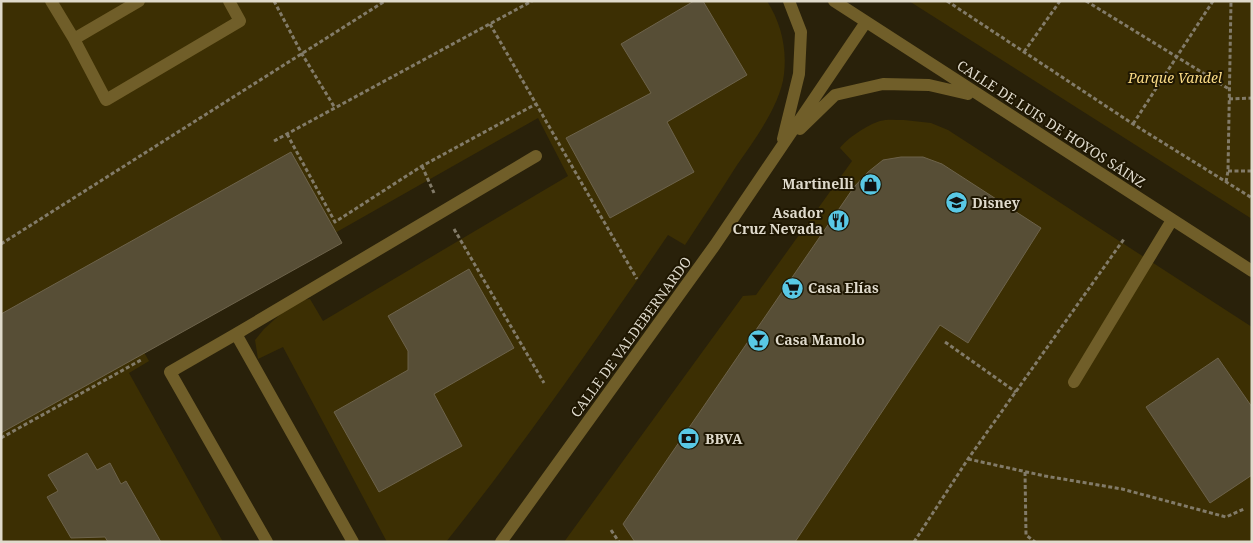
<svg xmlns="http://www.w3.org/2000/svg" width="1253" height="543" font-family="'Noto Serif',serif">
  <rect width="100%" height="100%" fill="#29210a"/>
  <path fill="#3c2f03" d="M 1,1 L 767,1 C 781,23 787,48 784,74 C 781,104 754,141 737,165 C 720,192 702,219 685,245 L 668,235 C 597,339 525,443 446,542 L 387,542 L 283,347 L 258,359 L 255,340 L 264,329 L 295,301 L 310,299 L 323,321 L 568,176 L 538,118 L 139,344 L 149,361 L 129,373 L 223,542 L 1,542 Z
    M 909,1 L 1252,1 L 1252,219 Z
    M 904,120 L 931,123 L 948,130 L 1252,327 L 1252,542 L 564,542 L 743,296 L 756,295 L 852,161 L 840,148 C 846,139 869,124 880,121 C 887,119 896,120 904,120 Z"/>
  <path fill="#574e36" stroke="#6d634b" d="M 694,1 L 703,1 L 747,75 L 667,122 L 694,172 L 610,218 L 566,138 L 651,93 L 621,44 Z
    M 291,152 L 342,243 L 1,433 L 1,314 Z
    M 901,157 L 923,157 L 942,164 L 1041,228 L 968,343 L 940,325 L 795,542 L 635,542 L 623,524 L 854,187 L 868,172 L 883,160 Z
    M 469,269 L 514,348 L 434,394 L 462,446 L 379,492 L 334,412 L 408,370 L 408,351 L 388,316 Z
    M 1218,358 L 1252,407 L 1252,475 L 1210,503 L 1146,407 Z
    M 87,453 L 97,470 L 110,463 L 121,484 L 126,481 L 161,542 L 108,542 L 105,537 L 71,538 L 47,497 L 58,491 L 48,475 Z"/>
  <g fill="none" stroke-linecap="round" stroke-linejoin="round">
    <path stroke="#827b69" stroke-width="3" stroke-dasharray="4 2.5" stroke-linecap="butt" d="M 274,1 L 302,54 L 335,108
      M 947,1 L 1133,124 L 1252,198
      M 1086,1 L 1229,89
      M 490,24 L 637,279
      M 1024,52 L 1060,1
      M 1229,99 L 1252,98
      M 1133,124 L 1213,1
      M 287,134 L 335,222 L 422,166 L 536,104
      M 274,141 L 532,1
      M 422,166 L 434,193
      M 1228,171 L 1252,171
      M 1226,182 L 1228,171 L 1231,1
      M 454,229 L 544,383
      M 1,244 L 385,1
      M 945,342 L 1016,392
      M 1,438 L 141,360
      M 968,459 L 1045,476 L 1122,489 L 1226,517 L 1244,509
      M 1025,472 L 1026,535 L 1035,542
      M 611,530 L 619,542
      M 914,542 L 968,459 L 1124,239"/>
    <path stroke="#705e29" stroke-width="12" d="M 51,1 L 74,39 L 106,100 L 240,21 L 229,1
      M 74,39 L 139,1
      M 236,334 L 536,156
      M 267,542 L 170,372 L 236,334 L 353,542"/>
    <path stroke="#705e29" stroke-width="12" d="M 834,1 L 1252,271
      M 800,129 L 835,95 L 883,84 L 929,85 L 968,94
      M 783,139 L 799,74 L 801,32 L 789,1
      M 1074,382 L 1172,220
      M 501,542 L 715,245 L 866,22"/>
  </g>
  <defs>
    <symbol id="shop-disc" viewBox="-11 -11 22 22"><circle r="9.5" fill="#59c8e5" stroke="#1f1702"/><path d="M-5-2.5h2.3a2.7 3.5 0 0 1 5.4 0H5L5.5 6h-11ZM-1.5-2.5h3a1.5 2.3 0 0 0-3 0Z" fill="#111"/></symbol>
    <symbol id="school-disc" viewBox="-11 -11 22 22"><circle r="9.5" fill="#59c8e5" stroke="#1f1702"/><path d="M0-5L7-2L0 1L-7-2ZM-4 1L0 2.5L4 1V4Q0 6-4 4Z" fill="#111"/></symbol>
    <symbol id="restaurant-disc" viewBox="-11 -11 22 22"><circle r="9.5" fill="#59c8e5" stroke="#1f1702"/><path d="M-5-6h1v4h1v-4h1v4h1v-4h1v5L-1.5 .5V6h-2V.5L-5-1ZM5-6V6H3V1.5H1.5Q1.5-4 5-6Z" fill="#111"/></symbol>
    <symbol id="supermarket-disc" viewBox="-11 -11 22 22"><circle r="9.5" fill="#59c8e5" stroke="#1f1702"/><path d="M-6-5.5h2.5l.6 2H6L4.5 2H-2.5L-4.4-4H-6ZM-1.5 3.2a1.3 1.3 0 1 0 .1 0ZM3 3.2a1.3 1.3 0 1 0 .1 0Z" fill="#111"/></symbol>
    <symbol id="bar-disc" viewBox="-11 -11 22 22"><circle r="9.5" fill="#59c8e5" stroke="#1f1702"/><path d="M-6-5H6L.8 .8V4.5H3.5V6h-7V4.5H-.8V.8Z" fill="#111"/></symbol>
    <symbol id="bank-disc" viewBox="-11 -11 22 22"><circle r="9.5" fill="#59c8e5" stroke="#1f1702"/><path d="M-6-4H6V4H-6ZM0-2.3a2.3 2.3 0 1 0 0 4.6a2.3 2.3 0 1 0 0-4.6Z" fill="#111"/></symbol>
  </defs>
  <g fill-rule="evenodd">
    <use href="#shop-disc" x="858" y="172" width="25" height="25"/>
    <use href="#school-disc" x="944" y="190" width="25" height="25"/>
    <use href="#restaurant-disc" x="826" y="208" width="25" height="25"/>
    <use href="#supermarket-disc" x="780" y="276" width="25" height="25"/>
    <use href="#bar-disc" x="746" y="328" width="25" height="25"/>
    <use href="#bank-disc" x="676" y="426" width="25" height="25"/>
  </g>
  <g text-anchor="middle" stroke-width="4" stroke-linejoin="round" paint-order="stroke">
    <g font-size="14" font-style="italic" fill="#f8d984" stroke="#1f1702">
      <text x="1175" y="83">Parque Vandel</text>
    </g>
    <g font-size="14" fill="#dfdacc" stroke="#1f1702">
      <text transform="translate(1051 124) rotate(33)" y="5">CALLE DE LUIS DE HOYOS SÁINZ</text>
      <text transform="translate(631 337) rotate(-54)" y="5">CALLE DE VALDEBERNARDO</text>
    </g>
    <g font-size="14" font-weight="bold" fill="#dfdacc" stroke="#1f1702" text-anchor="start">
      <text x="854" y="189" text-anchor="end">Martinelli</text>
      <text x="972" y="208">Disney</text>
      <text x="823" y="218" text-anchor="end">Asador<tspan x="823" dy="16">Cruz Nevada</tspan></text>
      <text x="808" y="293">Casa Elías</text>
      <text x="775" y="345">Casa Manolo</text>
      <text x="705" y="444">BBVA</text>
    </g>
  </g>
  <rect width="1253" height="543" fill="none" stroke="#dfdacc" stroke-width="5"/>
</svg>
